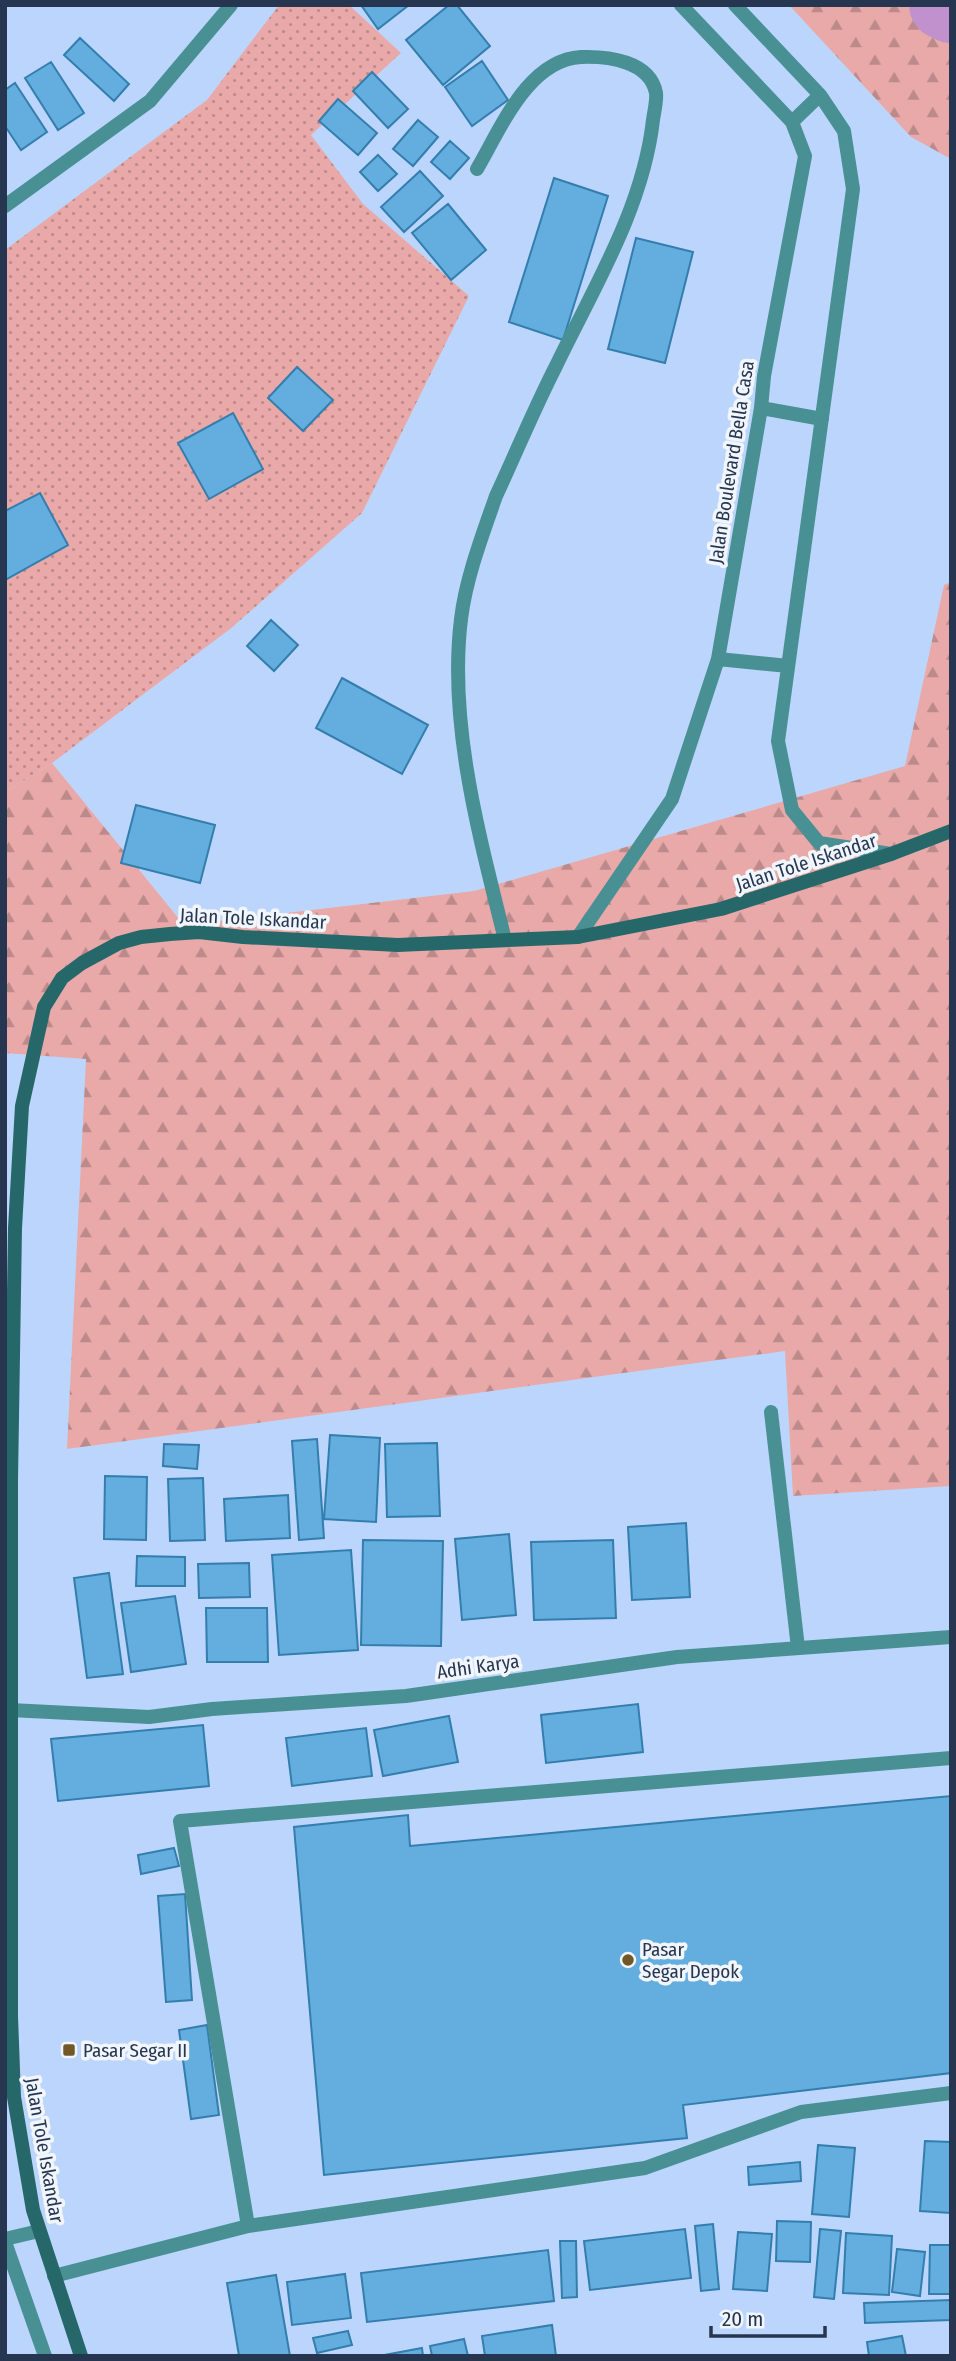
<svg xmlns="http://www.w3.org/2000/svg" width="956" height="2361" font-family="'Fira Sans Condensed',sans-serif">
  <defs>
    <pattern id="grass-dots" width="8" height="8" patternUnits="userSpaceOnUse" patternTransform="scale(1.75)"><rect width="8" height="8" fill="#e9a9a8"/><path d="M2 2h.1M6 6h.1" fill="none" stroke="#bd8a8b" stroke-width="1.8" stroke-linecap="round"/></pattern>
    <pattern id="forest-firs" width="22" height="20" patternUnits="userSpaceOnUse" patternTransform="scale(1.75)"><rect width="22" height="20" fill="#e9a9a8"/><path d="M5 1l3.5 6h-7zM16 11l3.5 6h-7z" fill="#bd8a8b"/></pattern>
  </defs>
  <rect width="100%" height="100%" fill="#bcd5fd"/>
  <path fill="url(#grass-dots)" d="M 279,5 L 349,5 L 401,53 L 311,135 L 363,204 L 469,296 L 362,513 L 230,629 L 52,763 L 5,792 L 5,250 L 207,100 Z"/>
  <path fill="url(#forest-firs)" d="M 789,5 L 951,5 L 951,159 L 911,137 Z
    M 951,582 L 951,1486 L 793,1496 L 785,1351 L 67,1449 L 86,1059 L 5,1053 L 5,792 L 52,763 L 184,925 L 474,891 L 905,766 L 944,585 Z"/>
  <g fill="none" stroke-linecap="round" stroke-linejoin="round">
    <path stroke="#c191cd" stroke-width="68" d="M 943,5 L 951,9"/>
  </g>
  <path fill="#63aedf" stroke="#337ead" stroke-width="2" d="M 361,5 L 409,5 L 378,29 Z
    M 449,5 L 457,5 L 490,46 L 443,85 L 406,40 Z
    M 80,38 L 129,84 L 114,101 L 64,55 Z
    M 482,61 L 508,100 L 472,126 L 445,87 Z
    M 51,62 L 84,113 L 58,130 L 25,78 Z
    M 372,72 L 408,109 L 388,128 L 353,91 Z
    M 15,83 L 47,132 L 21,150 L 5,126 L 5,90 Z
    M 338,99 L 377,133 L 358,155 L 319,121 Z
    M 418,120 L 438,137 L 413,166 L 393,149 Z
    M 450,141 L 469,158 L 450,179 L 431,162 Z
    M 378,155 L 397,174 L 378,191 L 360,172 Z
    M 420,171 L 443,196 L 404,232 L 381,207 Z
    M 554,178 L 608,196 L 563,340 L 509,322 Z
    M 448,204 L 486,250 L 451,280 L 412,233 Z
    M 636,238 L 693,252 L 665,363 L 608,349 Z
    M 297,367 L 333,400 L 303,431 L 268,398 Z
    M 233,413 L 263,469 L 209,499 L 178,443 Z
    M 40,493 L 68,545 L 5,580 L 5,511 Z
    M 271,620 L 298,645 L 274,671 L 247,646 Z
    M 342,678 L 428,725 L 402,774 L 316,728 Z
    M 136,805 L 215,825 L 200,883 L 121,863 Z
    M 330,1435 L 380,1438 L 376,1522 L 324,1519 Z
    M 317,1439 L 324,1538 L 299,1540 L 292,1441 Z
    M 437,1443 L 440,1516 L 387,1517 L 385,1444 Z
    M 164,1444 L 199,1445 L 197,1469 L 163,1466 Z
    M 105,1476 L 147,1477 L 146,1540 L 104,1539 Z
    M 203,1478 L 205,1540 L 170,1541 L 168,1479 Z
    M 288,1495 L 290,1538 L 226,1541 L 224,1499 Z
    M 686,1523 L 690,1597 L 632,1600 L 628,1527 Z
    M 509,1534 L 516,1615 L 462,1620 L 455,1539 Z
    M 363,1540 L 443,1541 L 441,1646 L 361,1645 Z
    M 613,1540 L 616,1618 L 534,1620 L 531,1542 Z
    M 351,1550 L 358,1650 L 279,1655 L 272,1555 Z
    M 137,1556 L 185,1557 L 185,1586 L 136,1586 Z
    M 249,1563 L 250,1597 L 199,1598 L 198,1564 Z
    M 109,1573 L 123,1674 L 87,1678 L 74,1578 Z
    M 175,1596 L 186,1664 L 131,1672 L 121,1603 Z
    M 206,1608 L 267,1608 L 268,1662 L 207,1662 Z
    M 638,1704 L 643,1752 L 546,1763 L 541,1715 Z
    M 449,1716 L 458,1762 L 383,1776 L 374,1730 Z
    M 203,1725 L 209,1786 L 58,1801 L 51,1739 Z
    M 366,1728 L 372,1776 L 292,1786 L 286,1738 Z
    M 951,1796 L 951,2073 L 683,2105 L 687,2138 L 324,2175 L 294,1827 L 408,1815 L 410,1846 Z
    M 174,1848 L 179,1866 L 141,1874 L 138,1855 Z
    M 185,1894 L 192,2000 L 166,2002 L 158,1896 Z
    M 207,2025 L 219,2115 L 191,2119 L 179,2030 Z
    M 925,2141 L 951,2142 L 951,2213 L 920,2211 Z
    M 818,2145 L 855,2148 L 849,2217 L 812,2214 Z
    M 800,2162 L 801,2181 L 749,2185 L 748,2167 Z
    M 777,2221 L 811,2222 L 810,2262 L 776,2261 Z
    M 713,2224 L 719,2289 L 701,2291 L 695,2226 Z
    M 685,2229 L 691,2278 L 590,2290 L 584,2241 Z
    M 820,2229 L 841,2231 L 834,2299 L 814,2297 Z
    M 738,2232 L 772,2234 L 767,2291 L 733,2289 Z
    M 846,2233 L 892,2236 L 889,2295 L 843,2293 Z
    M 560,2241 L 576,2241 L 577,2297 L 562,2298 Z
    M 930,2245 L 951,2245 L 951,2294 L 929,2294 Z
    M 897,2249 L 925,2252 L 920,2296 L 892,2292 Z
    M 548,2250 L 554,2301 L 367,2322 L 361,2273 Z
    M 345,2274 L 351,2318 L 292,2325 L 287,2282 Z
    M 276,2275 L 290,2356 L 239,2356 L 227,2283 Z
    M 951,2300 L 951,2320 L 865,2323 L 864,2303 Z
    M 552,2325 L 556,2356 L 485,2356 L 482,2336 Z
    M 348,2331 L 352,2345 L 317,2353 L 313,2338 Z
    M 902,2336 L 906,2356 L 869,2356 L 867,2342 Z
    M 464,2339 L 468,2356 L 432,2356 L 430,2346 Z
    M 422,2348 L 423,2356 L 379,2356 Z"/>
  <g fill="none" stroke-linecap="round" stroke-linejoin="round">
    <path stroke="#489093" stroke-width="14" d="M 477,169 C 501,128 528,60 581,57 C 608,56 650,61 656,93 C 657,101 654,112 653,120 C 643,208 594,287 556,366 C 534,409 516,453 496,496 C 482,536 466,578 461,619 C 448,725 480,838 505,940
      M 248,2226 L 180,1821 L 951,1758
      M 54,2276 L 248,2226 L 645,2168 L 801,2112 L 951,2093"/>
    <path stroke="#489093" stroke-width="14" d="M 735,5 L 820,95 L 844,131 L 853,189 L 778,741 L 792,810 L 819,843 L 891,854
      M 792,122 L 820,95
      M 5,206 L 150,101 L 231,5
      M 761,408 L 822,419
      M 718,659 L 788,666
      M 578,937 L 672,799 L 718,659 L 761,408 L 764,376 L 805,156 L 792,122 L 681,5
      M 771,1412 L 798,1648
      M 10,1710 L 149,1717 L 212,1709 L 406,1696 L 677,1657 L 951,1637
      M 5,2239 L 39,2231
      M 5,2242 L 45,2356"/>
    <path stroke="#26676a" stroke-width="14" d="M 81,2356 L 33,2210 L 14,2097 L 11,2016 L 11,1480 L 15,1228 L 22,1106 L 44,1007 L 62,978 L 82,963 L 119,943 L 141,937 L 170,934 L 199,932 L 243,937 L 398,945 L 578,937 L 721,909 L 891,854 L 951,831"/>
  </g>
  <g fill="#725729" stroke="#f1f5fc" stroke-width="2.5">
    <circle cx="628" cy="1960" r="7"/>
    <rect x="62" y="2043" width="14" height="14" rx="3.5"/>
  </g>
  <g text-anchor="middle" stroke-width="7" stroke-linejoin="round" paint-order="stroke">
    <g font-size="19" fill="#263650" stroke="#f1f5fc">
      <text transform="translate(731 462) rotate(-81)" y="7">Jalan Boulevard Bella Casa</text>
      <text transform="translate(806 862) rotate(-18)" y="7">Jalan Tole Iskandar</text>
      <text transform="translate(253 918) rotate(3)" y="7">Jalan Tole Iskandar</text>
      <text transform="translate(478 1666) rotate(-8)" y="7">Adhi Karya</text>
      <text transform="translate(45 2150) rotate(80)" y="7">Jalan Tole Iskandar</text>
    </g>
    <g font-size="19" fill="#263650" stroke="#f1f5fc" text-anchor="start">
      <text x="642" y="1956">Pasar<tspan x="642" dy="22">Segar Depok</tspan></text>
      <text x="83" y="2057">Pasar Segar II</text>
    </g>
  </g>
  <rect width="956" height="2361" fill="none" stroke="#263650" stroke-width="14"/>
  <path d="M711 2326v10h114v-10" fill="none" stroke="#263650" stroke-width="3.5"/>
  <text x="722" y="2326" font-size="21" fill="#263650" stroke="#f1f5fc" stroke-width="5" paint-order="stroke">20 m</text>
</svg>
